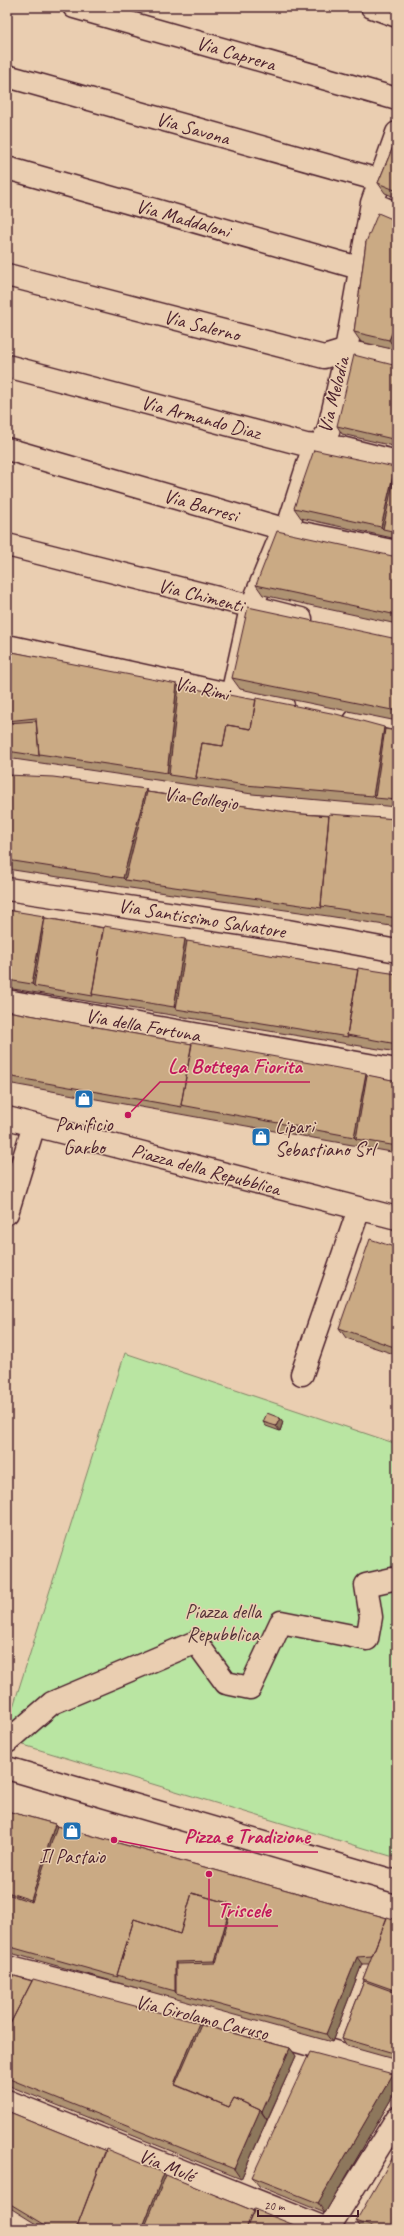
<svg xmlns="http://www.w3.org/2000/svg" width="404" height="2236" font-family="Caveat,sans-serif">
  <rect width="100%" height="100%" fill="#eaceb1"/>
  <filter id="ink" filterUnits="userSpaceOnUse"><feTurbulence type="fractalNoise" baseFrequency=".025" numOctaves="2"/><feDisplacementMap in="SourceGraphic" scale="8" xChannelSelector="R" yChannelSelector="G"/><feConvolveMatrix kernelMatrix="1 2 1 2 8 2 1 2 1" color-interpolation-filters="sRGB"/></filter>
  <g filter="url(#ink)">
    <path fill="#b9e5a2" stroke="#828266" d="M 125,1353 L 397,1444 L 397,1858 L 7,1740 L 7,1726 Z"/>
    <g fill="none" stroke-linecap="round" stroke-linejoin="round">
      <defs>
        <path id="minor" d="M 74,7 L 397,99
          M 372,7 L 397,16
          M 7,76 L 379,180
          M 7,168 L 359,268
          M 372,203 L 397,214
          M 7,275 L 324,357 L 344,351 L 397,361
          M 7,366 L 306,445 L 341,448 L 397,462
          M 7,449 L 287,530 L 397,552
          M 7,545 L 301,619
          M 7,646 L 283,706
          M 232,695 L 251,608 L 279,540 L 287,530 L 310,458 L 328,432 L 343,367 L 372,203 L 397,133
          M 355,721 L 397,731
          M 7,768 L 259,806 L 397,817
          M 7,889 L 288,931 L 397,951
          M 7,1001 L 397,1070
          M 7,1118 L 34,1125
          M 7,1213 L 34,1125 L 397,1218
          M 302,1374 L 359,1209
          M 7,1742 L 52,1703 L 196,1642 L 226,1683 L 250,1688 L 281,1622 L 367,1639 L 371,1617 L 366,1585 L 397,1578
          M 7,1768 L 397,1882
          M 7,1967 L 276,2035 L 397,2070
          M 7,2101 L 327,2229
          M 328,2229 L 397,2118"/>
      </defs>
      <use href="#minor" stroke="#4a1f2b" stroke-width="25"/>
      <use href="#minor" stroke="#eaceb1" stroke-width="22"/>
    </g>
    <path fill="#ae9272" stroke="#4a1f2b" d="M 397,137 L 397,198 L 385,193 L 378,183 Z
      M 366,242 L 396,350 L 361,342 L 354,332 Z
      M 397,366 L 397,447 L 342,434 L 337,426 Z
      M 395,467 L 397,469 L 397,539 L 301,518 L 294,508 Z
      M 397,557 L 397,624 L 263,595 L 256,585 Z
      M 397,639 L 397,721 L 240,689 L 232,678 Z
      M 7,651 L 397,731 L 397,807 L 252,794 L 7,758 Z
      M 7,775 L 146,789 L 147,792 L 301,814 L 397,819 L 397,927 L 328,916 L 130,888 L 7,869 Z
      M 7,910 L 45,918 L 358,970 L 397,974 L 397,1052 L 7,988 Z
      M 7,1011 L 397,1081 L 397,1153 L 7,1083 Z
      M 397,1248 L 397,1355 L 346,1338 L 339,1328 Z
      M 280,1418 L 283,1422 L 280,1431 L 266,1426 L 263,1422 Z
      M 7,1811 L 55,1824 L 57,1826 L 387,1918 L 397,1920 L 397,2060 L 347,2046 L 342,2038 L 364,1981 L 363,1979 L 369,1964 L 362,1964 L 332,2042 L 7,1952 Z
      M 7,1974 L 290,2048 L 296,2056 L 241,2179 L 7,2085 Z
      M 393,2074 L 397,2079 L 397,2089 L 325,2213 L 259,2186 L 252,2177 Z
      M 7,2111 L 254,2211 L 300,2229 L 44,2229 L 7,2206 Z
      M 356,2221 L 397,2229 L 362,2229 Z"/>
    <path fill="#8d775c" stroke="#4a1f2b" d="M 397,321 L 397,348 L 396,350 L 389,340 Z
      M 395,467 L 397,470 L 383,529 L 381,527 Z
      M 177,684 L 184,694 L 169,775 L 167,773 Z
      M 384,727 L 390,737 L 375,798 L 373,796 Z
      M 146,789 L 153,799 L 125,880 L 123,878 Z
      M 44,916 L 50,926 L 34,986 L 32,984 Z
      M 185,939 L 192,949 L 176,1009 L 174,1007 Z
      M 366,1073 L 372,1083 L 356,1139 L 354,1137 Z
      M 280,1418 L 283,1422 L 280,1431 L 276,1426 Z
      M 55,1824 L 62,1834 L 38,1910 L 31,1900 Z
      M 231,1904 L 238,1914 L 222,1971 L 215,1961 Z
      M 357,1957 L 362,1964 L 332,2042 L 326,2034 Z
      M 175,1962 L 182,1972 L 176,1993 L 175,1991 Z
      M 199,2023 L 206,2033 L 182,2089 L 174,2084 Z
      M 290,2048 L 296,2056 L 267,2120 L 262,2112 Z
      M 393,2074 L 397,2079 L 397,2089 L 325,2213 L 318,2203 Z
      M 260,2110 L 267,2120 L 241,2179 L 234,2169 Z
      M 164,2173 L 171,2183 L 152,2229 L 142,2229 Z"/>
    <path fill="#caaa84" stroke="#4a1f2b" d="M 397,137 L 397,191 L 378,183 Z
      M 378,213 L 397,221 L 397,321 L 389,340 L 354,332 L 366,242 Z
      M 354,355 L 397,366 L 397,440 L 337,426 Z
      M 314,450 L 395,467 L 381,527 L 294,508 Z
      M 396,469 L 397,469 L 397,532 L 383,529 Z
      M 277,531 L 397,557 L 397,615 L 256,585 Z
      M 248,607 L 397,639 L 397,711 L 232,678 Z
      M 7,651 L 177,684 L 167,773 L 39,754 L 36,718 L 7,721 Z
      M 179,686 L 256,700 L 251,729 L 227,725 L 223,746 L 202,743 L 196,777 L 197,779 L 169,775 Z
      M 256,698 L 336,714 L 384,727 L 373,796 L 245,785 L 196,777 L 202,743 L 223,746 L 227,725 L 251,729 Z
      M 36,721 L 39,754 L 40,756 L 7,751 L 7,723 Z
      M 385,729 L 397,731 L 397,800 L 375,798 Z
      M 7,775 L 53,777 L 146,789 L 123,878 L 7,860 Z
      M 147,792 L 301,814 L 329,816 L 321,906 L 322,908 L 125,880 Z
      M 329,814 L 397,819 L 397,918 L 321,906 Z
      M 7,910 L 44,916 L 32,984 L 7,980 Z
      M 45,918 L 103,928 L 92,994 L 93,996 L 34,986 Z
      M 104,926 L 185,939 L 174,1007 L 92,994 Z
      M 187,941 L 358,970 L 347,1035 L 348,1037 L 176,1009 Z
      M 358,968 L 397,974 L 397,1044 L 347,1035 Z
      M 7,1011 L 192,1044 L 181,1105 L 182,1107 L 7,1076 Z
      M 192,1042 L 366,1073 L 354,1137 L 181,1105 Z
      M 367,1075 L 397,1081 L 397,1146 L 356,1139 Z
      M 370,1239 L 397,1248 L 397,1348 L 339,1328 Z
      M 267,1413 L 280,1418 L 276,1426 L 263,1422 Z
      M 7,1811 L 55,1824 L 31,1900 L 7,1892 Z
      M 57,1826 L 387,1918 L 372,1956 L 357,1957 L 326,2034 L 176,1993 L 176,1964 L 216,1963 L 232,1906 L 231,1904 L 192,1893 L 180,1934 L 134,1919 L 117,1975 L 118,1977 L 7,1946 L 7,1894 L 32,1902 Z
      M 192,1893 L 231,1904 L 215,1961 L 175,1962 L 175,1991 L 117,1975 L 134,1919 L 180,1934 Z
      M 387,1917 L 397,1920 L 397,1991 L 363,1979 Z
      M 7,1974 L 32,1981 L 7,2030 Z
      M 33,1979 L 199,2023 L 174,2084 L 229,2107 L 234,2098 L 260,2110 L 234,2169 L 7,2078 L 7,2030 Z
      M 364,1981 L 397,1993 L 397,2054 L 342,2038 Z
      M 201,2025 L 290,2048 L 262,2112 L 260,2110 L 234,2098 L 229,2107 L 175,2085 Z
      M 310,2052 L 393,2074 L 318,2203 L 252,2177 Z
      M 7,2111 L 106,2151 L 76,2229 L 52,2229 L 7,2202 Z
      M 106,2149 L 164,2173 L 142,2229 L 76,2229 Z
      M 397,2150 L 397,2229 L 379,2229 L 356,2221 Z
      M 166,2175 L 254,2211 L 246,2229 L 144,2229 Z
      M 254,2209 L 299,2227 L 298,2229 L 246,2229 Z"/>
  </g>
  <defs>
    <symbol id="shop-square" viewBox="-11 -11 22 22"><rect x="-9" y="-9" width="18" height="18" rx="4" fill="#1f6fb2" stroke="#eaceb1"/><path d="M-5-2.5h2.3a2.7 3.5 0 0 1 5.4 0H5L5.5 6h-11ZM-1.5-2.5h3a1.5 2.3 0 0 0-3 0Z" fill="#fff"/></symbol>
  </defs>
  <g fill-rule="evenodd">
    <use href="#shop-square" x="73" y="1088" width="22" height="22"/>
    <use href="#shop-square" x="250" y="1126" width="22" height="22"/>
    <use href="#shop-square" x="61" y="1820" width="22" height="22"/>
  </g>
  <g text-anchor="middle" stroke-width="3" stroke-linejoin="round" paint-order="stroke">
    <g font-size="20" fill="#4a1f2b" stroke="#eaceb1">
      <text transform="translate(236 53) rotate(16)" y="7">Via Caprera</text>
      <text transform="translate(193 128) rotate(16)" y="7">Via Savona</text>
      <text transform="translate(183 218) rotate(16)" y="7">Via Maddaloni</text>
      <text transform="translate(202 325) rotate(14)" y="7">Via Salerno</text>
      <text transform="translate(333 395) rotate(-76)" y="7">Via Melodia</text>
      <text transform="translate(201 417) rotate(15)" y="7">Via Armando Diaz</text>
      <text transform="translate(201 505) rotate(16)" y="7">Via Barresi</text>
      <text transform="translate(201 595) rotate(14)" y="7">Via Chimenti</text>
      <text transform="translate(202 688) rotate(12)" y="7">Via Rimi</text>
      <text transform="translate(201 798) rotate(8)" y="7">Via Collegio</text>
      <text transform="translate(202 918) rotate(9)" y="7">Via Santissimo Salvatore</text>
      <text transform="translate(143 1025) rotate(10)" y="7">Via della Fortuna</text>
      <text transform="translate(206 1169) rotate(15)" y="7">Piazza della Repubblica</text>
      <text transform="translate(202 2017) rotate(14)" y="7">Via Girolamo Caruso</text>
      <text transform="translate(167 2165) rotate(22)" y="7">Via Mulé</text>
    </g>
    <g font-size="20" fill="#4a1f2b" stroke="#eaceb1">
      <text x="84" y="1131">Panificio<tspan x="84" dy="23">Garbo</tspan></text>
      <text x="275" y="1133" text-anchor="start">Lipari<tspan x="275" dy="23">Sebastiano Srl</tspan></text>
      <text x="72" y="1863">Il Pastaio</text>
    </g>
    <g font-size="20" fill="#553337" stroke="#eaceb1">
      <text x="223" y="1618">Piazza della<tspan x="223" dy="23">Repubblica</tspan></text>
    </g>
  </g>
  <path fill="none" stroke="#c2185b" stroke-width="1.5" d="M128 1115L160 1082H310M114 1840L176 1852H318M209 1874L209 1926H278"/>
  <g fill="#c2185b" stroke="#eaceb1" stroke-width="1.5">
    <circle cx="128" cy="1115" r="4"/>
    <circle cx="114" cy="1840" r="4"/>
    <circle cx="209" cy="1874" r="4"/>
  </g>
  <g font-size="21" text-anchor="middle" font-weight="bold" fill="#c2185b" stroke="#eaceb1" stroke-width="3" stroke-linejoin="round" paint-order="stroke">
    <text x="235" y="1073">La Bottega Fiorita</text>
    <text x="247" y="1843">Pizza e Tradizione</text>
    <text x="244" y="1917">Triscele</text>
  </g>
  <rect width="404" height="2236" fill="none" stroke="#eaceb1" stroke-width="24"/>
  <rect x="12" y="12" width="380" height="2212" fill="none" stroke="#4a1f2b" stroke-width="1.5" filter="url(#ink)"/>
  <path d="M258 2210v6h100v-6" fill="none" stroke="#4a1f2b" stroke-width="2"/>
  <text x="264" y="2210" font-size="12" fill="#4a1f2b" stroke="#eaceb1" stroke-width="3" paint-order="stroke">20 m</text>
</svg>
